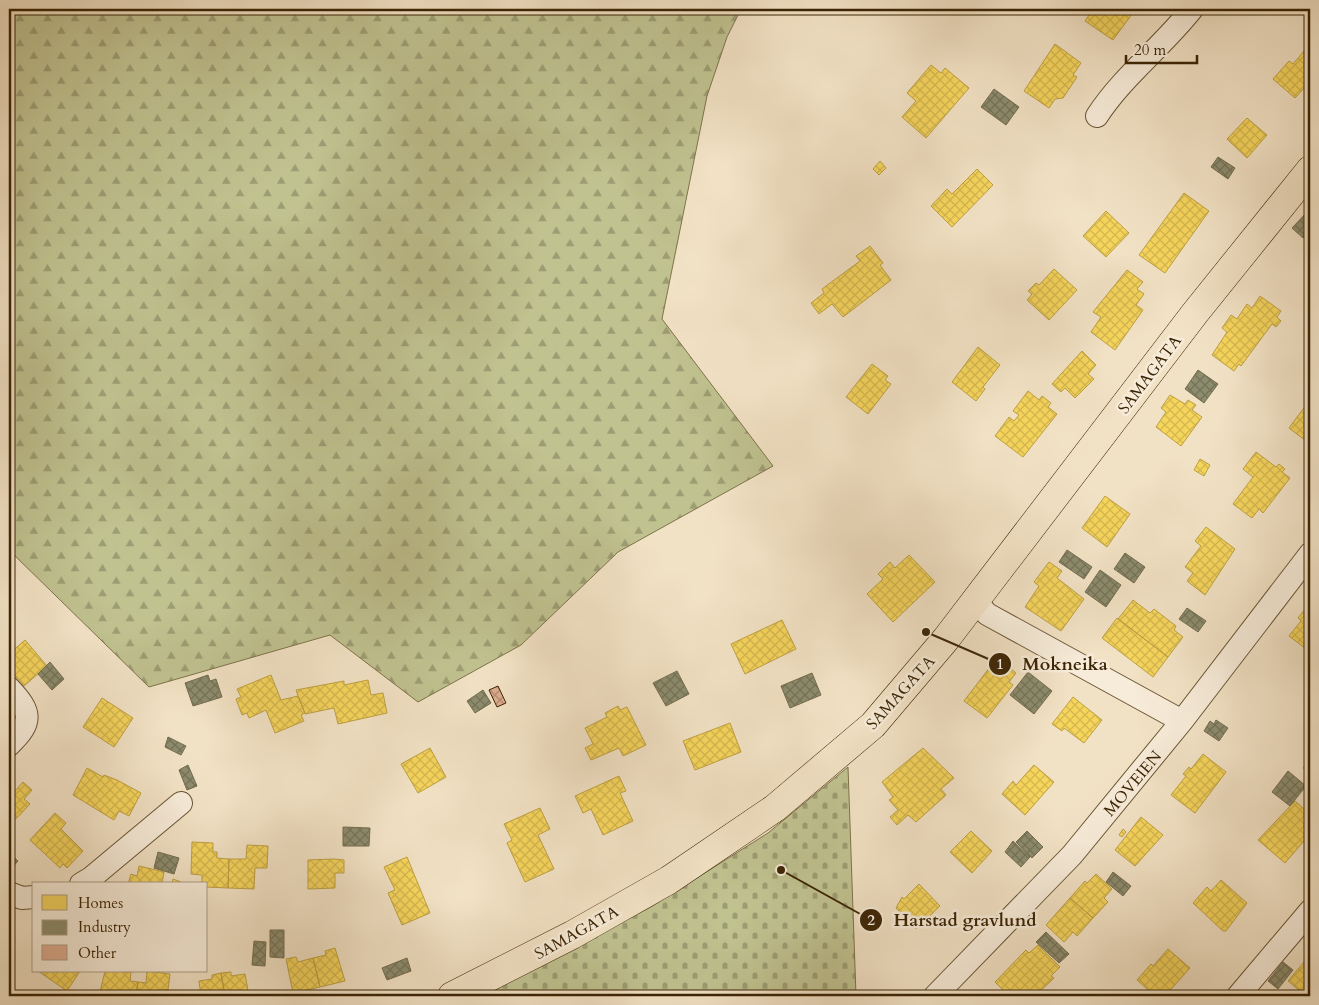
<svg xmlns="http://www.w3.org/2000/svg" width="1319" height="1005" font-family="Cardo,serif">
  <defs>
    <pattern id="forest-firs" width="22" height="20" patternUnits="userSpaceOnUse" patternTransform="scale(1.25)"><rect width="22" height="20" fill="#c0c290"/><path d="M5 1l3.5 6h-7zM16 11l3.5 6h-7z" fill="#9d9d73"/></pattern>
    <pattern id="cemetery-stones" width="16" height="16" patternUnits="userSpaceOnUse" patternTransform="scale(1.25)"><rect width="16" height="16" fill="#c0c290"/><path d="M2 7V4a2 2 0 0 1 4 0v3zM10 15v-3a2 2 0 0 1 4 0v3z" fill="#9d9d73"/></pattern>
    <pattern id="homes-cross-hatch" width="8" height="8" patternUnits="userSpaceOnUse" patternTransform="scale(1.25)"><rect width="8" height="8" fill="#f6d55c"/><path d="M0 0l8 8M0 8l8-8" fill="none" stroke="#d4b74e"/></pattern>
    <pattern id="industry-cross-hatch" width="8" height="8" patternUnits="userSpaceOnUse" patternTransform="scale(1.25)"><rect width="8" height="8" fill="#8c8c6e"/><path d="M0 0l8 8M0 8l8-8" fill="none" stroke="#747258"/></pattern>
    <pattern id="building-cross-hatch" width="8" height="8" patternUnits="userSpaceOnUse" patternTransform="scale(1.25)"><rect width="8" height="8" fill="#deac8f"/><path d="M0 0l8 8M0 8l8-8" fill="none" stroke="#b58c73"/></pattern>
  </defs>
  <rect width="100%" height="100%" fill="#f2e2c5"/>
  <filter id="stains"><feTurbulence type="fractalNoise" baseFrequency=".004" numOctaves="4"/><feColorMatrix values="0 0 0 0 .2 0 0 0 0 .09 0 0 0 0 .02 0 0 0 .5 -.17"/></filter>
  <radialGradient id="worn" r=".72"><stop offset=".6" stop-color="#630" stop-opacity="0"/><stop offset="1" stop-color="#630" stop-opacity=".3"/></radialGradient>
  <path fill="url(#forest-firs)" stroke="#7e734a" d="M 9,9 L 741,9 L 727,37 L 707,96 L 662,319 L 773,466 L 618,552 L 521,645 L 418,702 L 330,635 L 149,687 L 9,550 Z"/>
  <path fill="url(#cemetery-stones)" stroke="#7e734a" d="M 848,767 L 856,996 L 483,996 L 651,907 L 768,833 Z"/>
  <path fill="url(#homes-cross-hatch)" stroke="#bea042" d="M 1093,9 L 1134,9 L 1135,10 L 1113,40 L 1085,21 Z
    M 1055,44 L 1081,63 L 1073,75 L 1077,77 L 1063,98 L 1055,99 L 1049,108 L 1024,91 Z
    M 1310,44 L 1310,84 L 1308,84 L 1295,98 L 1273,79 L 1289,61 L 1293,64 Z
    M 931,65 L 941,73 L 945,68 L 969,88 L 926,138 L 902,117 L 916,101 L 907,93 Z
    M 1247,118 L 1267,135 L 1247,158 L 1227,139 Z
    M 880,161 L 886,168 L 879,175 L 873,169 Z
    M 977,169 L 993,185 L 952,227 L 931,206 L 947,189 L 952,194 Z
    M 1184,193 L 1209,211 L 1165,273 L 1139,255 Z
    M 1106,211 L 1129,233 L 1106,257 L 1083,236 Z
    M 870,246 L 883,263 L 880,265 L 891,280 L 843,317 L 832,304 L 819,314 L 811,303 L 824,293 L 822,289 L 860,261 L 856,256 Z
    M 1054,269 L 1077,290 L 1049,320 L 1027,300 L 1032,294 L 1028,291 L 1036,283 L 1039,285 Z
    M 1127,270 L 1143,282 L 1137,289 L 1144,294 L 1136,305 L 1143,310 L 1115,350 L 1091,332 L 1101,317 L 1093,312 Z
    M 1260,296 L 1281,311 L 1277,317 L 1281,321 L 1276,327 L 1272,324 L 1241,366 L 1239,364 L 1234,371 L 1212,355 L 1227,332 L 1222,328 L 1231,315 L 1237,319 L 1247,304 L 1252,308 Z
    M 978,347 L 1000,365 L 983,387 L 985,389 L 976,401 L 952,382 Z
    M 1082,351 L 1096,365 L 1088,374 L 1094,379 L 1075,398 L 1065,388 L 1061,392 L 1052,384 Z
    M 872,364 L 888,376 L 885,380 L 891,384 L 868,414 L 846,397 Z
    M 1310,389 L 1310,444 L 1289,428 L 1309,401 L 1304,398 Z
    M 1028,391 L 1039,400 L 1042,396 L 1051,403 L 1048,407 L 1057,414 L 1023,457 L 995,436 L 1009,417 L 1014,421 L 1019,415 L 1013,411 Z
    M 1170,395 L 1185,404 L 1188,400 L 1196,405 L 1192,410 L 1202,417 L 1181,446 L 1156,427 L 1166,412 L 1161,408 Z
    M 1256,452 L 1276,467 L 1279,464 L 1285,469 L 1282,472 L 1290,478 L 1263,513 L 1259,509 L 1252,518 L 1233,504 L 1253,477 L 1243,469 Z
    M 1200,459 L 1210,465 L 1204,476 L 1194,470 Z
    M 1105,496 L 1130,514 L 1107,547 L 1082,528 Z
    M 1206,527 L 1235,549 L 1205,595 L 1187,581 L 1193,573 L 1185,567 L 1201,546 L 1195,541 Z
    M 909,555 L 935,582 L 893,622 L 867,594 L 883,579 L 878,574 L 890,562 L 895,568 Z
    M 1049,562 L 1062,571 L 1057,578 L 1084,599 L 1061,631 L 1025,607 L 1039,586 L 1034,582 Z
    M 1133,600 L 1150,613 L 1154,609 L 1176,626 L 1174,630 L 1183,637 L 1168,657 L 1118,619 Z
    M 1310,603 L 1310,652 L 1289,636 L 1301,621 L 1298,618 Z
    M 1117,618 L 1168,657 L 1153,677 L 1102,638 Z
    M 782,620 L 796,649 L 745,674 L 731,644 Z
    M 25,640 L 47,666 L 24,686 L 9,669 L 9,654 Z
    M 1000,660 L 1016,673 L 1009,682 L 1013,685 L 987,718 L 964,701 L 990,667 L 993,670 Z
    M 271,675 L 281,700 L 298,696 L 305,713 L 301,715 L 304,721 L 275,733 L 266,710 L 249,718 L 247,713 L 242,715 L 236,699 L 241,697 L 237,689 Z
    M 368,680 L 371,695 L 383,693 L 387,713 L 338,724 L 334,708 L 305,714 L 296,690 L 344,681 L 344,685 Z
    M 1073,697 L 1102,720 L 1084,743 L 1064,728 L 1062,731 L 1052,724 Z
    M 102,698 L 133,718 L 114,747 L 83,727 Z
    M 618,706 L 620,710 L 627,707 L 646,745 L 623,756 L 619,748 L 591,760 L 585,748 L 593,744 L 585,728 L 607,717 L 605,713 Z
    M 730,723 L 741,752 L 695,770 L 683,741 Z
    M 430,748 L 446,777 L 418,793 L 401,764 Z
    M 923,748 L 954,778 L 941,789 L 946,795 L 916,822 L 908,815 L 897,825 L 890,817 L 898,810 L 889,800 L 893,797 L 882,782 Z
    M 1203,754 L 1226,772 L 1195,813 L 1171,795 L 1186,776 L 1183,774 L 1189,767 L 1191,769 Z
    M 1310,759 L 1310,774 L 1303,768 Z
    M 1034,765 L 1054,782 L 1025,815 L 1002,794 L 1013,781 L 1016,785 Z
    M 87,768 L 103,777 L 104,775 L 117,780 L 141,793 L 129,816 L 119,811 L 114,820 L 73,795 Z
    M 619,776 L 626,791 L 620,793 L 633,821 L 603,835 L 591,809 L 583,813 L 575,796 Z
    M 23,782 L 32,790 L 24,799 L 30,804 L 12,823 L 9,820 L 9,785 L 15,791 Z
    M 1295,801 L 1310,814 L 1310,834 L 1285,863 L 1258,840 Z
    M 540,808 L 550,829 L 538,835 L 554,869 L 525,882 L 507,843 L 512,840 L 504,824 Z
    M 55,813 L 66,823 L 61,829 L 83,851 L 67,868 L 63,864 L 60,868 L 30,840 Z
    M 1141,817 L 1163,835 L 1135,866 L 1115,850 Z
    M 1123,829 L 1126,832 L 1122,837 L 1119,835 Z
    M 971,831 L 992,851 L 972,873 L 950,852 Z
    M 192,842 L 213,843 L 213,852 L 217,852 L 217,858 L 229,859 L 228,888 L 206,887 L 206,884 L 202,884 L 202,875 L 191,874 Z
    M 247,845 L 268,846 L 267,868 L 255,868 L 254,889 L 228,888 L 229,859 L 246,859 Z
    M 407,857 L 430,913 L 402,925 L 388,893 L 395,890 L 384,867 Z
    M 334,859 L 344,860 L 344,873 L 335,873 L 335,888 L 308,889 L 308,860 Z
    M 139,866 L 164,872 L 162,883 L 166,884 L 128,884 L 131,874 L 137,876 Z
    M 1096,874 L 1112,889 L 1104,898 L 1108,902 L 1093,918 L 1070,898 L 1085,881 L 1087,883 Z
    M 173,879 L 181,882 L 180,884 L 172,884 Z
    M 1221,880 L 1247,903 L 1226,931 L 1223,931 L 1193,903 L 1207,887 L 1211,891 Z
    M 919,884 L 940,906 L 916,929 L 896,908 L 902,897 L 904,899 Z
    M 1070,898 L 1093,918 L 1077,936 L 1073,932 L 1064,942 L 1046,925 Z
    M 1038,945 L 1060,967 L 1051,976 L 1054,978 L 1035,996 L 1009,996 L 995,982 L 1026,950 L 1029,953 Z
    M 335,948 L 345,981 L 320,987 L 313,958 L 326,955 L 325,951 Z
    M 1168,949 L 1190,968 L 1165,996 L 1155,996 L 1137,980 L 1151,964 L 1153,966 Z
    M 1310,955 L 1310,996 L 1306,996 L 1288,981 Z
    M 296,957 L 298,962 L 313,958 L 320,987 L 293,993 L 286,959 Z
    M 38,971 L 80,971 L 67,991 Z
    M 105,971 L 131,972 L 130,981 L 138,982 L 136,996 L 109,996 L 109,993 L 100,992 Z
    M 147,971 L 170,974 L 168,990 L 164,989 L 163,996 L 136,996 L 138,982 L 146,983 Z
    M 231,972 L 231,976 L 245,974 L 249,996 L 225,996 L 221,973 Z
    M 221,973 L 225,996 L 201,996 L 199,981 L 212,979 L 212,975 Z"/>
  <path fill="url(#industry-cross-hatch)" stroke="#746d4e" d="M 994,89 L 1019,107 L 1006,125 L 981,107 Z
    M 1218,157 L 1235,168 L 1228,179 L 1211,167 Z
    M 1310,209 L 1310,231 L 1303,238 L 1292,228 Z
    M 1198,370 L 1218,384 L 1204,403 L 1185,389 Z
    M 1067,550 L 1092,567 L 1084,579 L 1059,562 Z
    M 1125,553 L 1145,567 L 1134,583 L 1114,569 Z
    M 1100,570 L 1121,585 L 1106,607 L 1085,592 Z
    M 1187,608 L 1206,621 L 1198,632 L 1179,619 Z
    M 50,662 L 64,679 L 52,690 L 38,674 Z
    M 677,671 L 689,694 L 666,706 L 653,683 Z
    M 1028,672 L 1052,691 L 1034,714 L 1010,695 Z
    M 812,673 L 821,695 L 790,708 L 781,686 Z
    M 208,675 L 210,681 L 216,679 L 222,697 L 193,706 L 185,683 Z
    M 483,690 L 491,703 L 475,713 L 467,701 Z
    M 1216,720 L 1228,728 L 1219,741 L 1204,731 L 1210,721 L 1214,724 Z
    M 168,737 L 186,746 L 181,755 L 165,747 Z
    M 188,765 L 197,786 L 187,790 L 179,770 Z
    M 1288,771 L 1306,786 L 1290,806 L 1272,792 Z
    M 343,827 L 370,828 L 369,846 L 343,846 Z
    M 1027,831 L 1043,847 L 1032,858 L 1016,842 Z
    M 1013,841 L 1030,857 L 1021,867 L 1005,852 Z
    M 158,852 L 179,858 L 174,874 L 154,868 Z
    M 9,853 L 18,861 L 9,871 Z
    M 1113,872 L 1131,886 L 1123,896 L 1106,882 Z
    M 270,930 L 284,930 L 284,958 L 270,957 Z
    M 1046,932 L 1069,954 L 1059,963 L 1036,942 Z
    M 254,941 L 266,942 L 265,966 L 252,965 Z
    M 407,958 L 411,971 L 387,980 L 382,968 Z
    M 1283,962 L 1293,970 L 1278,989 L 1268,981 Z"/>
  <path fill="url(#building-cross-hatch)" stroke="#3b2404" d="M 498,686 L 506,703 L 497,707 L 489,690 Z"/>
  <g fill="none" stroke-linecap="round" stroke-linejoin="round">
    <defs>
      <path id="street" d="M 1097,116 C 1123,76 1162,47 1192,9
        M 976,601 L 987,614 L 1182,721
        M 9,688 C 32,712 33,722 9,745
        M 81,884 L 91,878 L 181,803
        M 9,893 L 22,898 L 34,897
        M 935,996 L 1072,855 L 1182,721 L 1310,554
        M 1238,996 L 1310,911"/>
      <path id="highway" d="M 452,996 L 572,935 L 669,880 L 775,808 L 873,725 L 946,639 L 1195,313 L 1310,170"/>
    </defs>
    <use href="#street" stroke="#695434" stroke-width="24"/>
    <use href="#highway" stroke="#3b2404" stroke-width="29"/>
    <use href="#street" stroke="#f7ecd9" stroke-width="22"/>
    <use href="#highway" stroke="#f2e2c5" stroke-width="28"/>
  </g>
  <g text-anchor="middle" stroke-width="5" stroke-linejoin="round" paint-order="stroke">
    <g font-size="16" fill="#3b2404" stroke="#f7ecd9">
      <text transform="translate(1149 374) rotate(-53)" y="6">SAMAGATA</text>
      <text transform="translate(900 692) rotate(-48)" y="6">SAMAGATA</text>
      <text transform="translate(1132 783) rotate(-50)" y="6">MOVEIEN</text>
      <text transform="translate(576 932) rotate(-29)" y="6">SAMAGATA</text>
    </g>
  </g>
  <path fill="none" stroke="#3b2404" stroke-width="2" d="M926 632L1000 664M781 870L871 920"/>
  <g fill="#3b2404" stroke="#f7ecd9" stroke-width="2">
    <circle cx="926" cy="632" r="5"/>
    <circle cx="781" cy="870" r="5"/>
    <circle cx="1000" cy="664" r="12"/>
    <circle cx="871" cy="920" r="12"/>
  </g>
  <g font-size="15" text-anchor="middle" font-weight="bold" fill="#fff">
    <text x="1000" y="669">1</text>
    <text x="871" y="925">2</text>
  </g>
  <g font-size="18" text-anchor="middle" font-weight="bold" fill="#3b2404" stroke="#f7ecd9" stroke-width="5" stroke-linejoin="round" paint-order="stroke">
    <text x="1065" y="670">Mokneika</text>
    <text x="965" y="926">Harstad gravlund</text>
  </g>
  <rect width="1319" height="1005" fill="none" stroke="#f2e2c5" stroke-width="30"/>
  <rect x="10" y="10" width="1299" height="985" fill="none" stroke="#3b2404" stroke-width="2.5"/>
  <rect x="15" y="15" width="1289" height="975" fill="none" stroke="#3b2404"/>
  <rect x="32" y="882" width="175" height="90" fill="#f7ecd9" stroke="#ac9c84"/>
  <rect x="42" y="895" width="25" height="15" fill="#f6d55c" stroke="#ac9c84"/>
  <text x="78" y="908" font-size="15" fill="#3b2404">Homes</text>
  <rect x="42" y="920" width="25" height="15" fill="#8c8c6e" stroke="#ac9c84"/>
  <text x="78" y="932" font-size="15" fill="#3b2404">Industry</text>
  <rect x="42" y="945" width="25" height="15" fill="#deac8f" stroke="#ac9c84"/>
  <text x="78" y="958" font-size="15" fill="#3b2404">Other</text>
  <path d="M1126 55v8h71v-8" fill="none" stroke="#3b2404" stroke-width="2.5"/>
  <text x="1134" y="55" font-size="15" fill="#3b2404" stroke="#f7ecd9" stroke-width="4" paint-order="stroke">20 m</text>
  <rect width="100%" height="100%" filter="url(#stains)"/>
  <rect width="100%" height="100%" fill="url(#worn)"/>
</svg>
